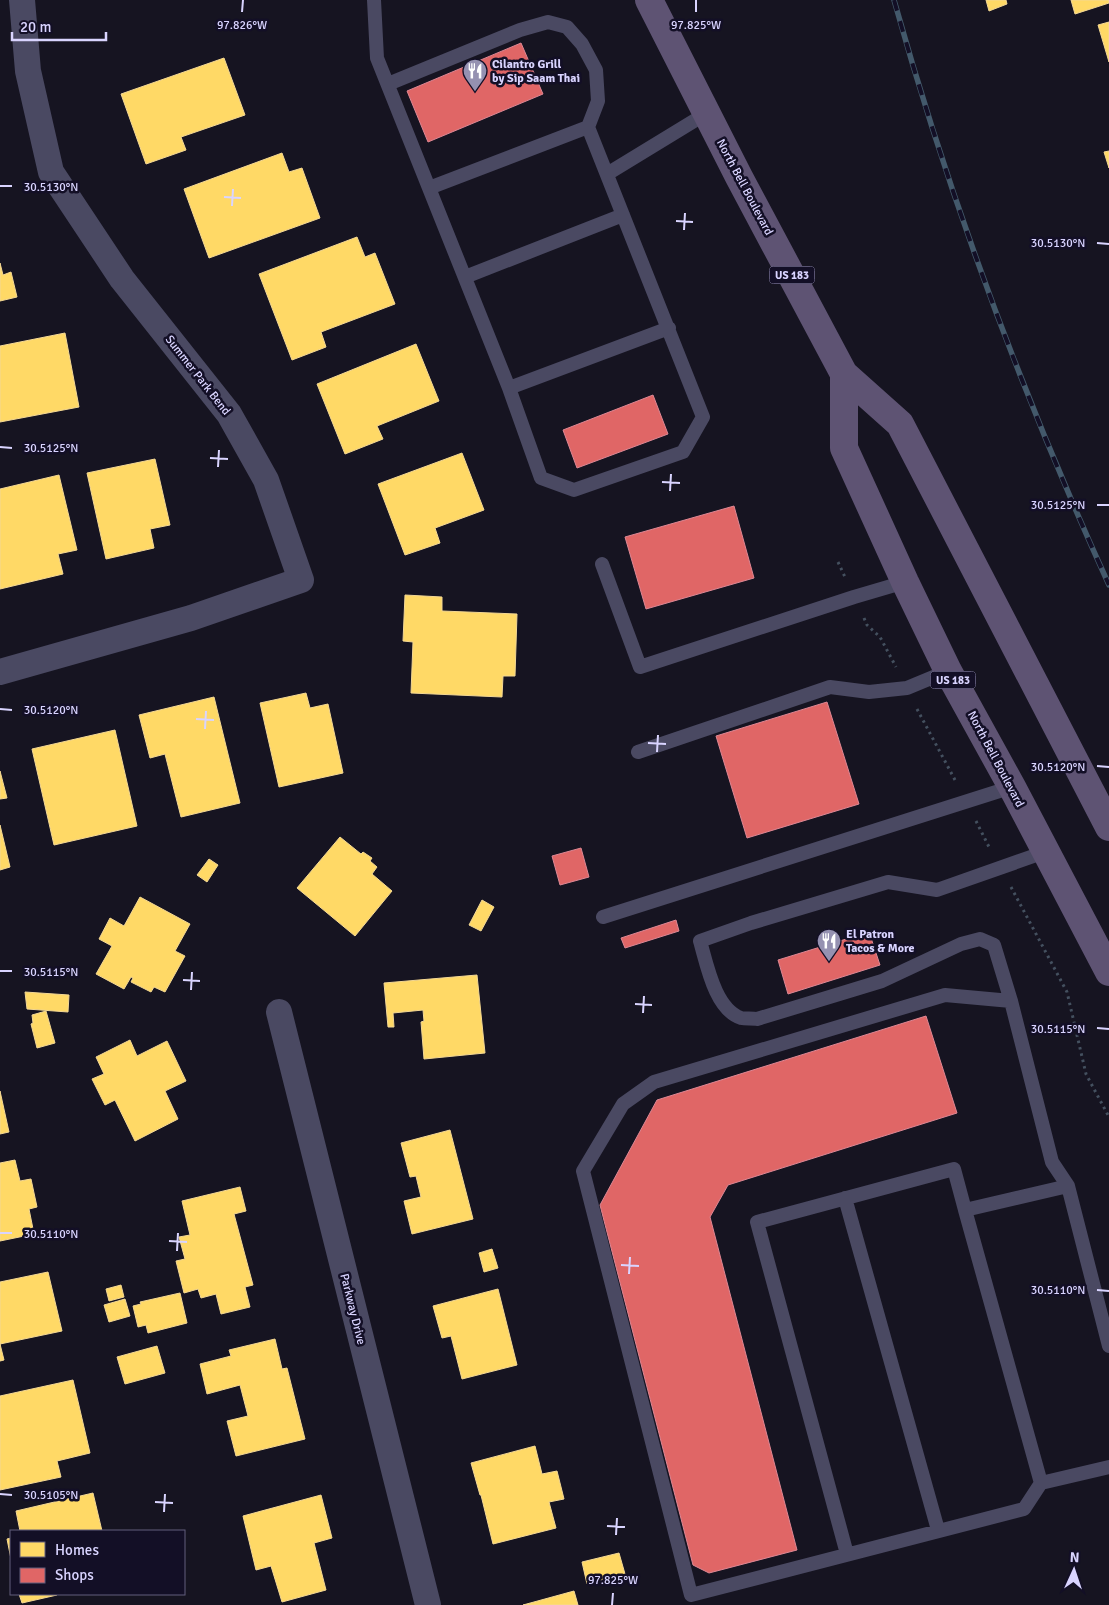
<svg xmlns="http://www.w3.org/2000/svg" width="1109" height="1605" font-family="Signika,sans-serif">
  <rect width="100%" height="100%" fill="#161421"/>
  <path fill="#ffd966" stroke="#f4d894" d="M 986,0 L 1006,0 L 1007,4 L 989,11 Z
    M 1071,0 L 1109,0 L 1109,3 L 1075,14 Z
    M 1109,22 L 1109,62 L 1098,25 Z
    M 224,58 L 245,115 L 181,137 L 186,150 L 146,164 L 121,94 Z
    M 1109,151 L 1109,168 L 1104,152 Z
    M 282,153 L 289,172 L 302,168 L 320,218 L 209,258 L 184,189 Z
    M 357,237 L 365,257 L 375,253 L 395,304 L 321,332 L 326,347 L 292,360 L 259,274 Z
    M 0,263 L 3,275 L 11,272 L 17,297 L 0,301 Z
    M 65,333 L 79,407 L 0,422 L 0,346 Z
    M 416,344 L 439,401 L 377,426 L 383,439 L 345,454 L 317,384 Z
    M 462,453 L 484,510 L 435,528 L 440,543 L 405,555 L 378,484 Z
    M 155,459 L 170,525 L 150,529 L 154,548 L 106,559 L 87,473 Z
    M 59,475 L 77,550 L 58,554 L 63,574 L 0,589 L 0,489 Z
    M 405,595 L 442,597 L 442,611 L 517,614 L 515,676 L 503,676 L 502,697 L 411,693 L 413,642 L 403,641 Z
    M 306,693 L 310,708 L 328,704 L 343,773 L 279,787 L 260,703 Z
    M 214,697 L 240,803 L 181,817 L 165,754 L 150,758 L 139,715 Z
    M 115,730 L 137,826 L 54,845 L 32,749 Z
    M 0,771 L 7,798 L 0,799 Z
    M 0,825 L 10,867 L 0,870 Z
    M 340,837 L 361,854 L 363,852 L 372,858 L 370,861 L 377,867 L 372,874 L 392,891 L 355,936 L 297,888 Z
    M 209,859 L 218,865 L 207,882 L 197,875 Z
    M 140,897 L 190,924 L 175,951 L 185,956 L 165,992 L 154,987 L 151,992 L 131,982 L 133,978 L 131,977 L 124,989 L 96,974 L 112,946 L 99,939 L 110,918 L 124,926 Z
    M 482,900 L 494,907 L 481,931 L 469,925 Z
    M 477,975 L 485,1053 L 424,1059 L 421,1022 L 424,1021 L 423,1010 L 393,1013 L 394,1027 L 388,1027 L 384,983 Z
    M 25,992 L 69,995 L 68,1012 L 27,1009 Z
    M 46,1011 L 55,1043 L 37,1048 L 31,1024 L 33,1023 L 32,1015 Z
    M 130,1040 L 137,1056 L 167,1041 L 186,1081 L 165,1091 L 178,1119 L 135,1141 L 115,1100 L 105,1105 L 92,1079 L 104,1074 L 96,1057 Z
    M 0,1091 L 9,1132 L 0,1134 Z
    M 450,1130 L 473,1219 L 412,1234 L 404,1201 L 421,1197 L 416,1176 L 410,1177 L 401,1143 Z
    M 15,1160 L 20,1181 L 31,1179 L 37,1207 L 29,1209 L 34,1234 L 0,1241 L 0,1163 Z
    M 240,1187 L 246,1211 L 234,1214 L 253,1285 L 245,1287 L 250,1307 L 221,1314 L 216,1294 L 201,1298 L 198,1289 L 184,1293 L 176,1261 L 185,1259 L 179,1237 L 190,1235 L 182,1201 Z
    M 492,1249 L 498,1268 L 484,1272 L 479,1253 Z
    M 48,1272 L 62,1331 L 0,1344 L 4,1360 L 0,1361 L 0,1282 Z
    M 121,1285 L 124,1297 L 109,1301 L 106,1289 Z
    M 498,1289 L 517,1365 L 462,1379 L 451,1336 L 442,1338 L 433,1306 Z
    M 180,1293 L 187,1323 L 148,1333 L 146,1325 L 138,1327 L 133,1306 L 141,1304 L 140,1302 Z
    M 125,1299 L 130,1316 L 109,1322 L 104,1305 Z
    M 275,1339 L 282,1369 L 287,1368 L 305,1439 L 236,1456 L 227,1421 L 248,1416 L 240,1385 L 207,1394 L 200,1364 L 231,1356 L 229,1350 Z
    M 157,1346 L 165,1373 L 125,1384 L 117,1357 Z
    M 73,1380 L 90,1453 L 57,1461 L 61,1477 L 0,1490 L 0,1396 Z
    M 535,1446 L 542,1474 L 557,1471 L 564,1499 L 549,1502 L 556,1528 L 493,1544 L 481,1495 L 480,1495 L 471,1463 Z
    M 93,1493 L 102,1531 L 20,1531 L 16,1511 Z
    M 321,1495 L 332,1538 L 314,1543 L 326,1590 L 282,1602 L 271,1566 L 256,1570 L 243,1516 Z
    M 11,1538 L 11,1559 L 7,1539 Z
    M 619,1553 L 625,1574 L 587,1584 L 582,1562 Z
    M 574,1591 L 578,1605 L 523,1605 Z
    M 19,1594 L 57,1594 L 57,1595 L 22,1603 Z"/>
  <path fill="#e06666" stroke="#de8794" d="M 521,43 L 543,94 L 428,142 L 407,91 Z
    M 653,395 L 668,434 L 577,468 L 563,430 Z
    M 734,506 L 754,578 L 646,609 L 625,537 Z
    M 827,702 L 859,804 L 747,838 L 716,736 Z
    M 581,848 L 589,877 L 560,885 L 552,856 Z
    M 676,920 L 679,931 L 625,948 L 621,938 Z
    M 869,932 L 880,965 L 788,994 L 778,960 Z
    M 926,1016 L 957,1113 L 728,1185 L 710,1217 L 797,1550 L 709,1573 L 693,1565 L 600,1205 L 657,1100 Z"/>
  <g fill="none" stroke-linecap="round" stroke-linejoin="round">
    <path stroke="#44505f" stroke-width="3" stroke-dasharray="2.5 4" stroke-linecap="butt" d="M 838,562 L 845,577
      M 864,618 L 867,625 L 880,637 L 896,667
      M 917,709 L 955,780
      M 976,821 L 989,847
      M 1011,887 L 1067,992 L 1086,1074 L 1109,1117"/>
    <path stroke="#4a4962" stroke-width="14" d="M 374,0 L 377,58 L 509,388 L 541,478 L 574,490 L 683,452 L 703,417 L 588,127 L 598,101 L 596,70 L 582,44 L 567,27 L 548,22 L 520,30 L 388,84
      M 607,174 L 707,113
      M 429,188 L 588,127
      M 465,277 L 623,215
      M 509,388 L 669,328
      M 602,564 L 640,667 L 854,597 L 905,582
      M 638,752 L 830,687 L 869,692 L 907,688 L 948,671
      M 1045,852 L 937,890 L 888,882 L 751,923 L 700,941 C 707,965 715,1009 741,1018 C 746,1019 752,1018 757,1019 L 882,981 L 961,944 L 980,939 L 994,945 L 1011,1001 L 1052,1162 L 1068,1186 L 1109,1346
      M 603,917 L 1012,787
      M 1011,1001 L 945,995 L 654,1082 L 623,1104 L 583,1171 L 691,1595 L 1024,1509 L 1041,1483 L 965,1210 L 1068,1186
      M 845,1198 L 938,1530
      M 1041,1483 L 1109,1467
      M 847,1554 L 757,1222 L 954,1169 L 965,1210"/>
    <path stroke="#4a4962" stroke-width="26" d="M 0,672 L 191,618 L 301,580 L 266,480 L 229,414 L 122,279 L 51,172 L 28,71 L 22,0
      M 279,1012 L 428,1605"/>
    <path stroke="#5e5373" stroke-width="28" d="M 649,0 L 739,177 L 844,374 L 900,424 L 1109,827
      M 844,374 L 844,448 L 905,582 L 948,671 L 1012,787 L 1109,972"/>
    <defs>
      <path id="rail" d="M 894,0 C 950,200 1023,396 1109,585"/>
    </defs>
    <use href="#rail" stroke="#43596b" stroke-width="5.5"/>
    <use href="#rail" stroke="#130f26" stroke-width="4" stroke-dasharray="11" stroke-linecap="butt"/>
  </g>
  <path fill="none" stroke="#d9d4ff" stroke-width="2" d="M 242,12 L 243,0M 696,12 L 696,0M 0,186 L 12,186M 224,197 L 241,198M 232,206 L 233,189M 676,221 L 693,222M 684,230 L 685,213M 1097,243 L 1109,244M 0,447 L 12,448M 210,458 L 228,459M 218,467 L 219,450M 662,482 L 680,483M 670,491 L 671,474M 1097,505 L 1109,505M 0,709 L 12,710M 196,719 L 214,720M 205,729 L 206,711M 648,743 L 666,744M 657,752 L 658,735M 1097,766 L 1109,767M 0,971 L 12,971M 183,980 L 200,981M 191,990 L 192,972M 635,1004 L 652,1005M 643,1013 L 644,996M 1097,1028 L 1109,1029M 0,1233 L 12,1233M 169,1241 L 187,1242M 177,1251 L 178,1233M 621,1265 L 639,1266M 629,1274 L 630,1257M 1097,1290 L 1109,1291M 0,1494 L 12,1495M 155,1502 L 173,1503M 164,1512 L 165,1494M 607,1526 L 625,1527M 616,1535 L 617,1518M 612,1605 L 613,1593"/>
  <defs>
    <symbol id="restaurant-pin" viewBox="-11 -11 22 30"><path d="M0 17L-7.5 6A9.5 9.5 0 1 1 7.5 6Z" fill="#9591b1" stroke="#130f26"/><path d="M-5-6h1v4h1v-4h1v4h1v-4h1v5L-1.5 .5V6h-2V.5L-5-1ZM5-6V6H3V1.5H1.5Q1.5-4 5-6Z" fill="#fff"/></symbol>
  </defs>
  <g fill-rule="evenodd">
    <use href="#restaurant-pin" x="461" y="57" width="28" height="38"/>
    <use href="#restaurant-pin" x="815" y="927" width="28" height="38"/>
  </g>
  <g text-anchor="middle" stroke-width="5" stroke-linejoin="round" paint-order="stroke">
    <g fill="#130f26" stroke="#9e99be" stroke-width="1">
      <rect x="769.5" y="266.5" width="45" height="17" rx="4"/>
      <rect x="930.5" y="671.5" width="45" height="17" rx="4"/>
    </g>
    <g font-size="11" font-weight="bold" fill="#d9d4ff">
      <text x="792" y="279">US 183</text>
      <text x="953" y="684">US 183</text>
    </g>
    <g font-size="12" font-weight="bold" fill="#d9d4ff" stroke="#130f26" text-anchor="start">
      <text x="492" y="68">Cilantro Grill<tspan x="492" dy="14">by Sip Saam Thai</tspan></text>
      <text x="846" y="938">El Patron<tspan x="846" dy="14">Tacos &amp; More</tspan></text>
    </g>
    <g font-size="12" fill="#d9d4ff" stroke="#130f26">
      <text transform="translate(745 187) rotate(62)" y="4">North Bell Boulevard</text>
      <text transform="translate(198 375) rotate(52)" y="4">Summer Park Bend</text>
      <text transform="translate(996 759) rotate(62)" y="4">North Bell Boulevard</text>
      <text transform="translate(353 1309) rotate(76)" y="4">Parkway Drive</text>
    </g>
  </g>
  <g font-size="12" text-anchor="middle" fill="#d9d4ff" stroke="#130f26" stroke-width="5" stroke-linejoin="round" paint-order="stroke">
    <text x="242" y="29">97.826°W</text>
    <text x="696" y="29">97.825°W</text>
    <text x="51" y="191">30.5130°N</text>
    <text x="1058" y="247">30.5130°N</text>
    <text x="51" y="452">30.5125°N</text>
    <text x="1058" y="509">30.5125°N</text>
    <text x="51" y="714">30.5120°N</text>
    <text x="1058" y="771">30.5120°N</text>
    <text x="51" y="976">30.5115°N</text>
    <text x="1058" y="1033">30.5115°N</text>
    <text x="51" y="1238">30.5110°N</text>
    <text x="1058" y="1294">30.5110°N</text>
    <text x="51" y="1499">30.5105°N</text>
    <text x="613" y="1584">97.825°W</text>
  </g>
  <rect x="10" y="1530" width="175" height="65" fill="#130f26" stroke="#625e7d"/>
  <rect x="20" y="1542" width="25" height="15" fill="#ffd966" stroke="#625e7d"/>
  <text x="55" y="1555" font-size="15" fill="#d9d4ff">Homes</text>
  <rect x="20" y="1568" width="25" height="15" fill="#e06666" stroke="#625e7d"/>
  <text x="55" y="1580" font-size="15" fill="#d9d4ff">Shops</text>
  <g transform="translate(1074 1570) rotate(3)" stroke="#130f26" stroke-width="4" paint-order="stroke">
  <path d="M0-4L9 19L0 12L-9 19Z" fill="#d9d4ff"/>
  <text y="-8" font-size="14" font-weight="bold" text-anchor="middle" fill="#d9d4ff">N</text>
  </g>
  <path d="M12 32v8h94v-8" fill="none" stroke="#d9d4ff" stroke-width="2.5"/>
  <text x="20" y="32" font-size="15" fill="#d9d4ff" stroke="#130f26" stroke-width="4" paint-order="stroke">20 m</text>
</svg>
